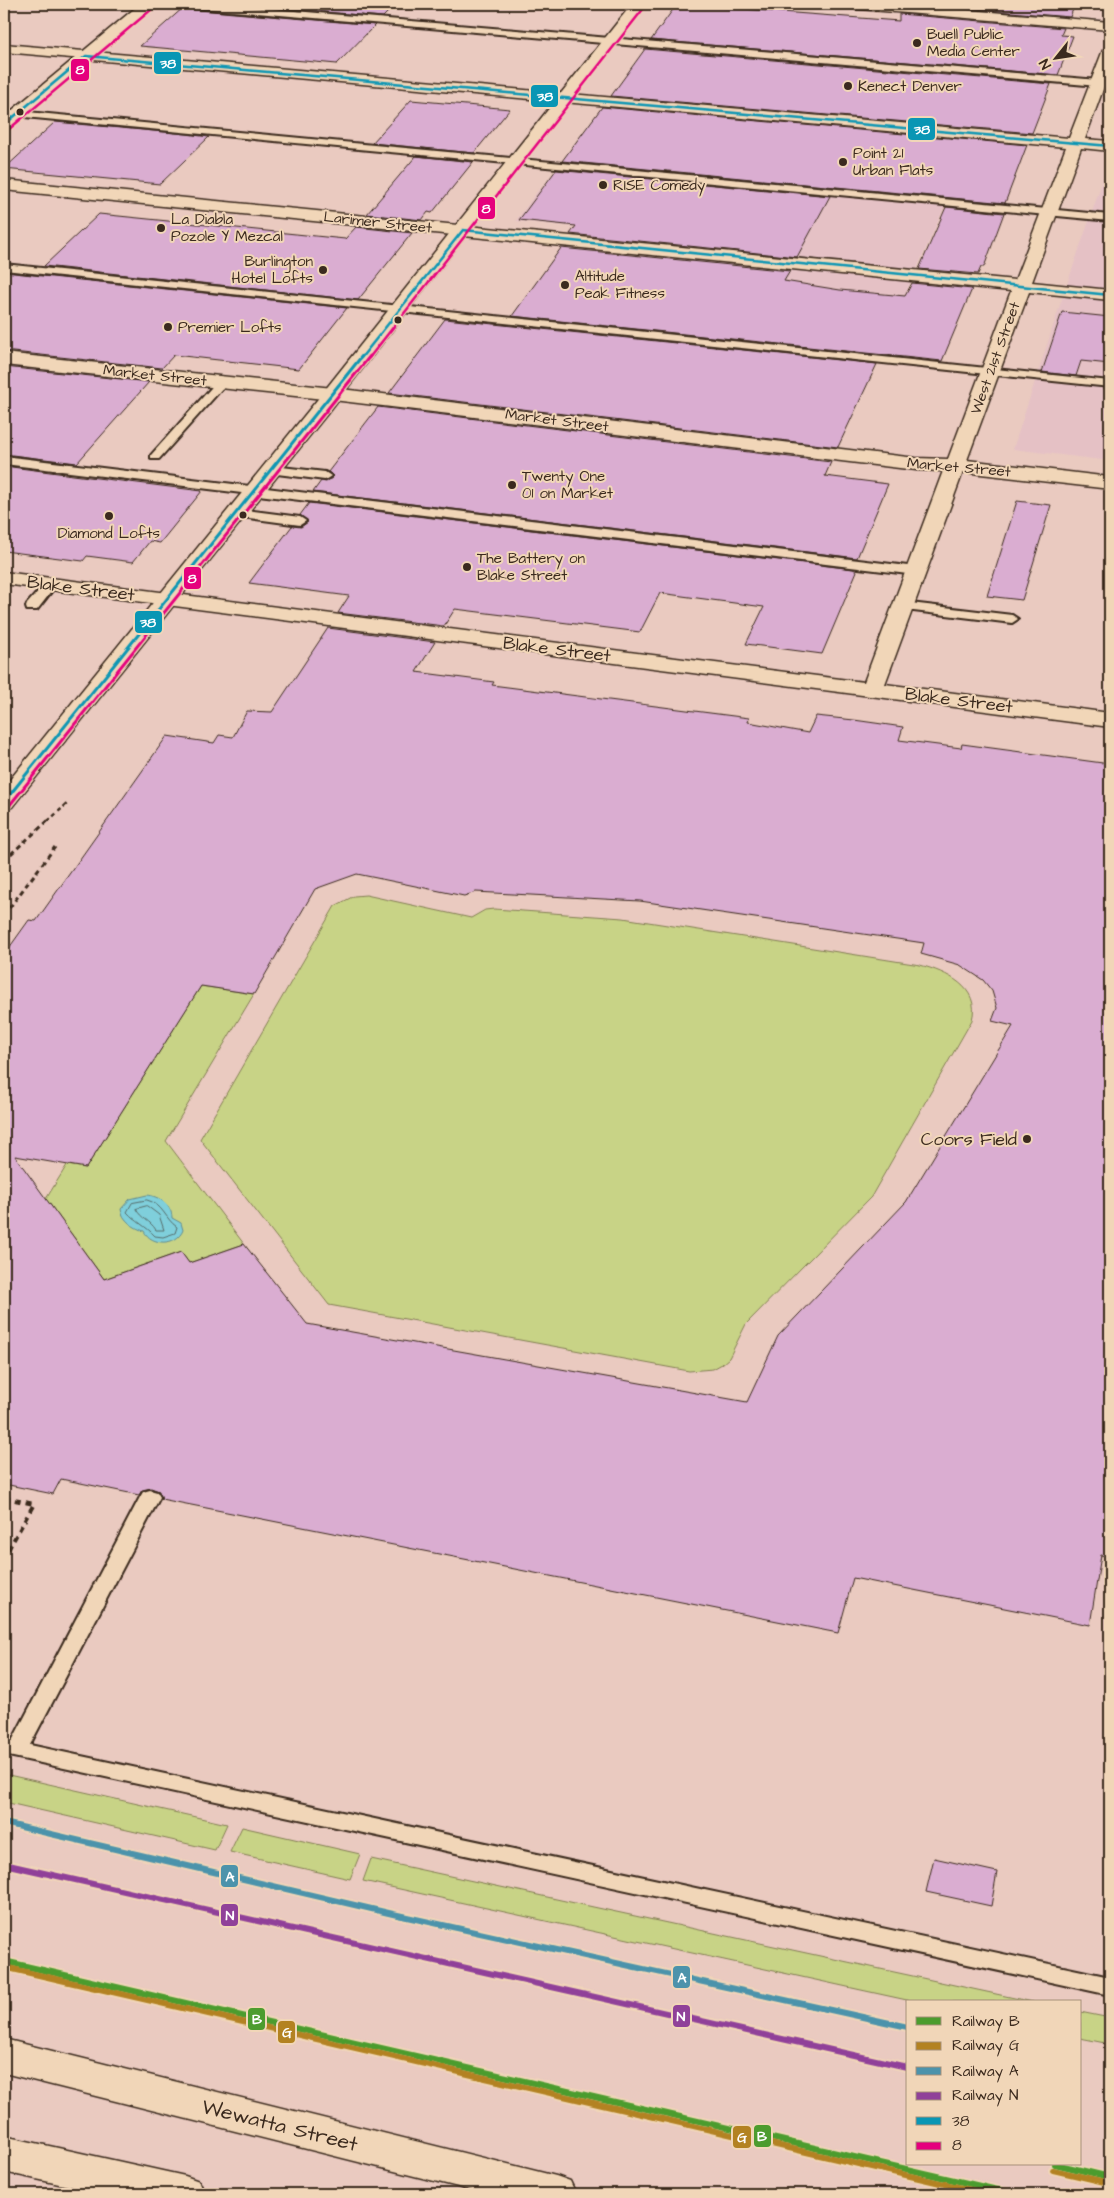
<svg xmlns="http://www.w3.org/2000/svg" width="1114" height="2198" font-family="'Architects Daughter',sans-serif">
  <rect width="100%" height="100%" fill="#eacac0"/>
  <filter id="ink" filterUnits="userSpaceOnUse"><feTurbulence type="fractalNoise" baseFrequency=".02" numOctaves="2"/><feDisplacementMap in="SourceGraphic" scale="10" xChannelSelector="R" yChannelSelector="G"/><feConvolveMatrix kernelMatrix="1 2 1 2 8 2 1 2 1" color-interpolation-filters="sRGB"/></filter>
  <g filter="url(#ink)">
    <path fill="#e5c1c5" d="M 1110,160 L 1110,461 L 1013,449 L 1063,296 Z
      M 667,179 L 945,206 L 877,358 L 630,331 L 685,238 L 516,221 L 539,189 L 652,200 Z"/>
    <path fill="#c8d386" stroke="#827e52" d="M 366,895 L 471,918 L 485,910 L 494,909 L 623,918 L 920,965 C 946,972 981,987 972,1020 L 871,1197 L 746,1324 L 729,1358 L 722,1364 L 713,1369 L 689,1371 L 329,1305 L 200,1139 L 335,906 L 354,896 Z
      M 201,986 L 254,994 L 166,1141 L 244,1244 L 189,1263 L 181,1252 L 104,1279 L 46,1199 L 67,1165 L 86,1168 Z
      M 4,1774 L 227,1824 L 215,1850 L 4,1802 Z
      M 242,1827 L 360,1854 L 350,1879 L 230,1852 Z
      M 371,1859 L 1033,2002 L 916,2002 L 363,1881 Z
      M 1080,2012 L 1110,2018 L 1110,2044 L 1080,2038 Z"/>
    <path fill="#7fcfdb" stroke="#648d8f" d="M 147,1195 C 159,1196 172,1205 172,1218 L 181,1223 L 183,1230 C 177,1246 151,1246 144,1231 C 134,1228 122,1220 121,1209 L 130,1199 Z"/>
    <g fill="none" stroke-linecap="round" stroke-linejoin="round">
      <path stroke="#566c6a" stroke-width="1" d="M 147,1200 C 163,1204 165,1219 177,1227 L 175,1233 L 163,1237 L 155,1236 C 146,1226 136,1222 127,1212 L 132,1203 Z
        M 147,1206 L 159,1215 L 164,1230 L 156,1230 C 150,1220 141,1219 136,1209 Z"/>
    </g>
    <path fill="#daadd1" stroke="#3b2a1e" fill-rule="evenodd" d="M 233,4 L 396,4 L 383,17 Z
      M 677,4 L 899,21 L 899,14 L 1064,28 L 1061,35 L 1073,36 L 1058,75 L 651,40 Z
      M 915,4 L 1075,4 L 1070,17 Z
      M 184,7 L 187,9 L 375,25 L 337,64 L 140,46 Z
      M 645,49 L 1051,84 L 1032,133 L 611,96 Z
      M 411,100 L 510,109 L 474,153 L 372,143 Z
      M 602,107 L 1027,145 L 1005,203 L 562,161 Z
      M 55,122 L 186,134 L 209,137 L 160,184 L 4,169 Z
      M 416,156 L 473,162 L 432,213 L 428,212 L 422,220 L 367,214 Z
      M 556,170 L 830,196 L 797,257 L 570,234 L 576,226 L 519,220 Z
      M 946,207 L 1004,213 L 984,267 L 981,267 L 978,274 L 919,269 Z
      M 99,214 L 345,239 L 356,227 L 412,233 L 358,300 L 44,266 Z
      M 561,248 L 790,271 L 784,281 L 840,290 L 905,296 L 912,283 L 972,289 L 942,361 L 512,316 Z
      M 4,272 L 347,308 L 299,369 L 174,355 L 162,368 L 4,351 Z
      M 1062,312 L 1110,317 L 1110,364 L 1081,361 L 1076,376 L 1042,372 Z
      M 445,319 L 503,325 L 877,364 L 838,447 L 389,393 Z
      M 4,367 L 149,382 L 77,463 L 4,454 Z
      M 378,407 L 831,462 L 825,476 L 888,484 L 857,558 L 313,492 L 321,481 L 326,482 L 332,478 L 333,475 L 328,472 Z
      M 4,466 L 73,475 L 202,491 L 160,543 L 150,541 L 133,562 L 87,556 L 83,561 L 4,551 Z
      M 1017,501 L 1051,505 L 1022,600 L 987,596 Z
      M 309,503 L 853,569 L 857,571 L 822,654 L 746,644 L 764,607 L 660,593 L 640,632 L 455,609 L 444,626 L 338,613 L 349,596 L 249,583 L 292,526 L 301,527 L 308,522 L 300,515 Z
      M 328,628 L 435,642 L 416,672 L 494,682 L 492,685 L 749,718 L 748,722 L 808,733 L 816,716 L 854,720 L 903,727 L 899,740 L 961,748 L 962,744 L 1110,764 L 1110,1557 L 1101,1555 L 1090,1625 L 853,1578 L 838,1633 L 161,1499 L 159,1491 L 151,1488 L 142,1490 L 139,1495 L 61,1479 L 53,1494 L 4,1484 L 4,955 L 29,920 L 36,921 L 167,736 L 214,743 L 219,735 L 233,737 L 247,711 L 272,712 ZM 357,874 L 464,896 L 476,892 L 640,901 L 924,943 L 921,954 L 960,965 L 983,980 L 992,991 L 997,1008 L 992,1021 L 1013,1026 L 906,1202 L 778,1336 L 747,1402 L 307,1324 L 244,1244 L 189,1263 L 181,1252 L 104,1279 L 15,1156 L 86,1168 L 201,986 L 254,994 L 315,889 Z
      M 934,1858 L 997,1872 L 991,1906 L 926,1892 Z"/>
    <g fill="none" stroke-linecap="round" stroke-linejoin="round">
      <defs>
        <path id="lane" d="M 183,4 L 214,4 L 1098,80 L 1103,83 L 1098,86 L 187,7 Z
          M 17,111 L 1110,215 L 1110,221 L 14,116 L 12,114 Z
          M 4,264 L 1110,381 L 1110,387 L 4,270 Z
          M 223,378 L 229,381 L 227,383 L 159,459 L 151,459 L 151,455 L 219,379 Z
          M 4,456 L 916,567 L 922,571 L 916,575 L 4,464 Z
          M 273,466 L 325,472 L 331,476 L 325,480 L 269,473 L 267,470 Z
          M 238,509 L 300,517 L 306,521 L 300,525 L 234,516 L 232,513 L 234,510 Z
          M 51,580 L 55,581 L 57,584 L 55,587 L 37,610 L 27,610 L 26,607 L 27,604 L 47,581 Z
          M 902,602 L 1012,615 L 1018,619 L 1012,623 L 897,609 L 896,606 L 897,603 Z
          M 150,1490 L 157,1492 L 160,1497 L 30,1745 L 1110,1977 L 1110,1995 L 4,1755 L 4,1739 L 12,1741 L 140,1497 L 143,1492 Z"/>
        <path id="secondary" d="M 840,4 L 896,4 L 1110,22 L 1110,30 L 847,8 Z
          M 4,44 L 1069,138 L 1103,50 L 1110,46 L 1110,70 L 1085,139 L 1110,141 L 1110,151 L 1081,148 L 1032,282 L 1110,290 L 1110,300 L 1029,292 L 967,460 L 1110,477 L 1110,489 L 963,472 L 885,684 L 1110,713 L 1110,727 L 4,584 L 4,572 L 864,682 L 943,471 L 916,470 L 333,400 L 4,365 L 4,353 L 333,388 L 916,458 L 948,459 L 1011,291 L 4,190 L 4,180 L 1015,280 L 1066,147 L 4,52 Z
          M 4,2039 L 556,2176 L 570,2181 L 576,2194 L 486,2194 L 4,2073 Z
          M 4,2136 L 185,2176 L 199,2181 L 205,2194 L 105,2194 L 4,2172 Z"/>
        <path id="primary" d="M 140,4 L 155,4 L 10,128 L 4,130 L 4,117 Z
          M 632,4 L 646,4 L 331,409 L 12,807 L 4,809 L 4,787 L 317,400 Z"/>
      </defs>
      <use href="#lane" stroke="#3b2a1e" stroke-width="4"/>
      <use href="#secondary" stroke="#3b2a1e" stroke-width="3"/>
      <use href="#primary" stroke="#3b2a1e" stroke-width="3"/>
      <path stroke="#3b2a1e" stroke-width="2" stroke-dasharray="3 2.5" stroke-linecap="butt" d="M 755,4 L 820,9"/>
      <path stroke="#3b2a1e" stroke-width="2.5" stroke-dasharray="4 3" stroke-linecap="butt" d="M 48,821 L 68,803"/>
      <path stroke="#3b2a1e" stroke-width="3" stroke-dasharray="5 4" stroke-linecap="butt" d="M 4,860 L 50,819
        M 4,915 L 55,847"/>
      <path stroke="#3b2a1e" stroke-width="4" stroke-dasharray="6 5" stroke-linecap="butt" d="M 4,1498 L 34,1504 L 4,1557"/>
      <use href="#lane" fill="#f1d6b8" fill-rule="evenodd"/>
      <use href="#secondary" fill="#f1d6b8" fill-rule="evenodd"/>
      <use href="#primary" fill="#f1d6b8" fill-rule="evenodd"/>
      <defs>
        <path id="bus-1-far1" d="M 4,125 L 86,56 L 1110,146
          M 361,358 L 463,230 L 1110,295"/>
        <path id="bus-1" d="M 4,802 L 362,356"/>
        <path id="bus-2-far1" d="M 8,130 L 152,9
          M 369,358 L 644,8"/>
        <path id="bus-2" d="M 9,806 L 370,356"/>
      </defs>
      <use href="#bus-1-far1" stroke="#f1d6b8" stroke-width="5"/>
      <use href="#bus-1" stroke="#f1d6b8" stroke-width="6"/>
      <use href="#bus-2-far1" stroke="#f1d6b8" stroke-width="5"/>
      <use href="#bus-2" stroke="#f1d6b8" stroke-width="6"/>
      <use href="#bus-1-far1" stroke="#0996b4" stroke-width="2.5"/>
      <use href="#bus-1" stroke="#0996b4" stroke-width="3"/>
      <use href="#bus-2-far1" stroke="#e5007d" stroke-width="2.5"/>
      <use href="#bus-2" stroke="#e5007d" stroke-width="3"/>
      <defs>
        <path id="rail-1" d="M 4,1961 L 1015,2194
          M 1055,2164 L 1110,2177"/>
        <path id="rail-2" d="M 4,1967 L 988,2194
          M 1053,2170 L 1109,2183"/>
        <path id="rail-3" d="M 4,1823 L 393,1914 L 908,2027"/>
        <path id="rail-4" d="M 4,1864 L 907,2067"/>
      </defs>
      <use href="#rail-1" stroke="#f1d6b8" stroke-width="10"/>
      <use href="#rail-2" stroke="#f1d6b8" stroke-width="10"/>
      <use href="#rail-3" stroke="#f1d6b8" stroke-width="10"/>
      <use href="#rail-4" stroke="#f1d6b8" stroke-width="10"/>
      <use href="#rail-1" stroke="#4c9c2e" stroke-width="6"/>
      <use href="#rail-2" stroke="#b38221" stroke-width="6"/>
      <use href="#rail-3" stroke="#4c93ab" stroke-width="6"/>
      <use href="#rail-4" stroke="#904199" stroke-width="6"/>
    </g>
  </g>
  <g fill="#3b2a1e" stroke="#f1d6b8" stroke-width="2">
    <circle cx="917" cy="43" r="5"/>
    <circle cx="848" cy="86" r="5"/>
    <circle cx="20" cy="112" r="4.5"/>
    <circle cx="843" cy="162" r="5"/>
    <circle cx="603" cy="185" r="5"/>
    <circle cx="161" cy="228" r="5"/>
    <circle cx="323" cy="270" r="5"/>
    <circle cx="565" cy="285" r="5"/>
    <circle cx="398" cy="320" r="4.5"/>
    <circle cx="168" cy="327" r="5"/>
    <circle cx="512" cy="485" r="5"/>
    <circle cx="243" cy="515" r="4.5"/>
    <circle cx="109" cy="516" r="5"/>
    <circle cx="467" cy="567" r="5"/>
    <circle cx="1027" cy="1139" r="5"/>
  </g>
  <g text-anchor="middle" stroke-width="4" stroke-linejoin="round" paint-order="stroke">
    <g font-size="15" fill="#3b2a1e" stroke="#f1d6b8" text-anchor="start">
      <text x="927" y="39">Buell Public<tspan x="927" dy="17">Media Center</tspan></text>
      <text x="858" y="91">Kenect Denver</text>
      <text x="853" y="158">Point 21<tspan x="853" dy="17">Urban Flats</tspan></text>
      <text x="613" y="190">RISE Comedy</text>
      <text x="171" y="224">La Diabla<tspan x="171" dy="17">Pozole Y Mezcal</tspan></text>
      <text x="313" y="266" text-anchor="end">Burlington<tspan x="313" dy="17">Hotel Lofts</tspan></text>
      <text x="575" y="281">Altitude<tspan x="575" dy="17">Peak Fitness</tspan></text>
      <text x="178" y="332">Premier Lofts</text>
      <text x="522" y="481">Twenty One<tspan x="522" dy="17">01 on Market</tspan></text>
      <text x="109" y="538" text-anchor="middle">Diamond Lofts</text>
      <text x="477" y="563">The Battery on<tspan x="477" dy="17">Blake Street</tspan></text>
    </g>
    <g font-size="15" fill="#3b2a1e" stroke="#f1d6b8">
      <text transform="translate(378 222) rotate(6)" y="5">Larimer Street</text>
      <text transform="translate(995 358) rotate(-70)" y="5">West 21st Street</text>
      <text transform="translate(155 375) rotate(6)" y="5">Market Street</text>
      <text transform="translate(557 420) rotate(7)" y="5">Market Street</text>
      <text transform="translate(959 467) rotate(5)" y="5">Market Street</text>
    </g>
    <g font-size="18" fill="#3b2a1e" stroke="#f1d6b8">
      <text transform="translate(81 588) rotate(7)" y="6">Blake Street</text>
      <text transform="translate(557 649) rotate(7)" y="6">Blake Street</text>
      <text transform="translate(959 700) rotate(7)" y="6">Blake Street</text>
    </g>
    <g font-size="18" fill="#3b2a1e" stroke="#f1d6b8" text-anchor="end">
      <text x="1017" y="1145">Coors Field</text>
    </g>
    <g font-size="21" fill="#3b2a1e" stroke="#f1d6b8">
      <text transform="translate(280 2125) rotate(14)" y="7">Wewatta Street</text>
    </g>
  </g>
  <g stroke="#f1d6b8" stroke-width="2">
    <rect x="153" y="51" width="29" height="24" rx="5" fill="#0996b4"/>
    <rect x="70" y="58" width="20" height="24" rx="5" fill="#e5007d"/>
    <rect x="530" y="84" width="29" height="24" rx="5" fill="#0996b4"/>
    <rect x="907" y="117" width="29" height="24" rx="5" fill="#0996b4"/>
    <rect x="477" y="196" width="19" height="24" rx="5" fill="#e5007d"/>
    <rect x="183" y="566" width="19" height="24" rx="5" fill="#e5007d"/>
    <rect x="134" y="610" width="29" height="24" rx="5" fill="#0996b4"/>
    <rect x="220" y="1864" width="19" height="24" rx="5" fill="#4c93ab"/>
    <rect x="220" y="1903" width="19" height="24" rx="5" fill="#904199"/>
    <rect x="672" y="1965" width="19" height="24" rx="5" fill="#4c93ab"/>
    <rect x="672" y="2004" width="19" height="24" rx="5" fill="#904199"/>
    <rect x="247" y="2007" width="19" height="24" rx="5" fill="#4c9c2e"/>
    <rect x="277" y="2020" width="19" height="24" rx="5" fill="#b38221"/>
    <rect x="753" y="2124" width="19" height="24" rx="5" fill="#4c9c2e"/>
    <rect x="732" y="2125" width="20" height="24" rx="5" fill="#b38221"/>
  </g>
  <g font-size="14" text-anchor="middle" font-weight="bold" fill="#fff">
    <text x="168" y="68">38</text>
    <text x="80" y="74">8</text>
    <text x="545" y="101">38</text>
    <text x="922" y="134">38</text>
    <text x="486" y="213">8</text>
    <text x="192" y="583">8</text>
    <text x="148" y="627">38</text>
    <text x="230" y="1881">A</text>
    <text x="230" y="1920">N</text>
    <text x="682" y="1982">A</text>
    <text x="681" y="2021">N</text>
    <text x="257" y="2024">B</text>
    <text x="287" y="2037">G</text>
    <text x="762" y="2141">B</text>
    <text x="742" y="2142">G</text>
  </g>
  <rect width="1114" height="2198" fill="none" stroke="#f1d6b8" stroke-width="20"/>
  <rect x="10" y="10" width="1094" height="2178" fill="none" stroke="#3b2a1e" stroke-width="2" filter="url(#ink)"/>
  <rect x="906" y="2000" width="175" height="165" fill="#f1d6b8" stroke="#a8917a"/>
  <rect x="916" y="2017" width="25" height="8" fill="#4c9c2e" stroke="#a8917a"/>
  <text x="952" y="2026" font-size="15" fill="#3b2a1e">Railway B</text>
  <rect x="916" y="2042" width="25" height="8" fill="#b38221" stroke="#a8917a"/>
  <text x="952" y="2050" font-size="15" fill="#3b2a1e">Railway G</text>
  <rect x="916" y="2067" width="25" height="8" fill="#4c93ab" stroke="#a8917a"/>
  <text x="952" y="2076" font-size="15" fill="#3b2a1e">Railway A</text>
  <rect x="916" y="2092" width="25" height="8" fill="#904199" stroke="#a8917a"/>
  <text x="952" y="2100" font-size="15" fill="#3b2a1e">Railway N</text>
  <rect x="916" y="2117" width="25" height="8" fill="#0996b4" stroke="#a8917a"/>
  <text x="952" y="2126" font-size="15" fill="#3b2a1e">38</text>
  <rect x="916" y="2142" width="25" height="8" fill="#e5007d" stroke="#a8917a"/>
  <text x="952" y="2150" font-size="15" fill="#3b2a1e">8</text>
  <g transform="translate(1056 58) rotate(240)" stroke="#f1d6b8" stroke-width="4" paint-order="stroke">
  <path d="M0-4L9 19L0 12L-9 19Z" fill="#3b2a1e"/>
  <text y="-8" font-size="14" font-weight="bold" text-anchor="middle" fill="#3b2a1e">N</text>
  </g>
</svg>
